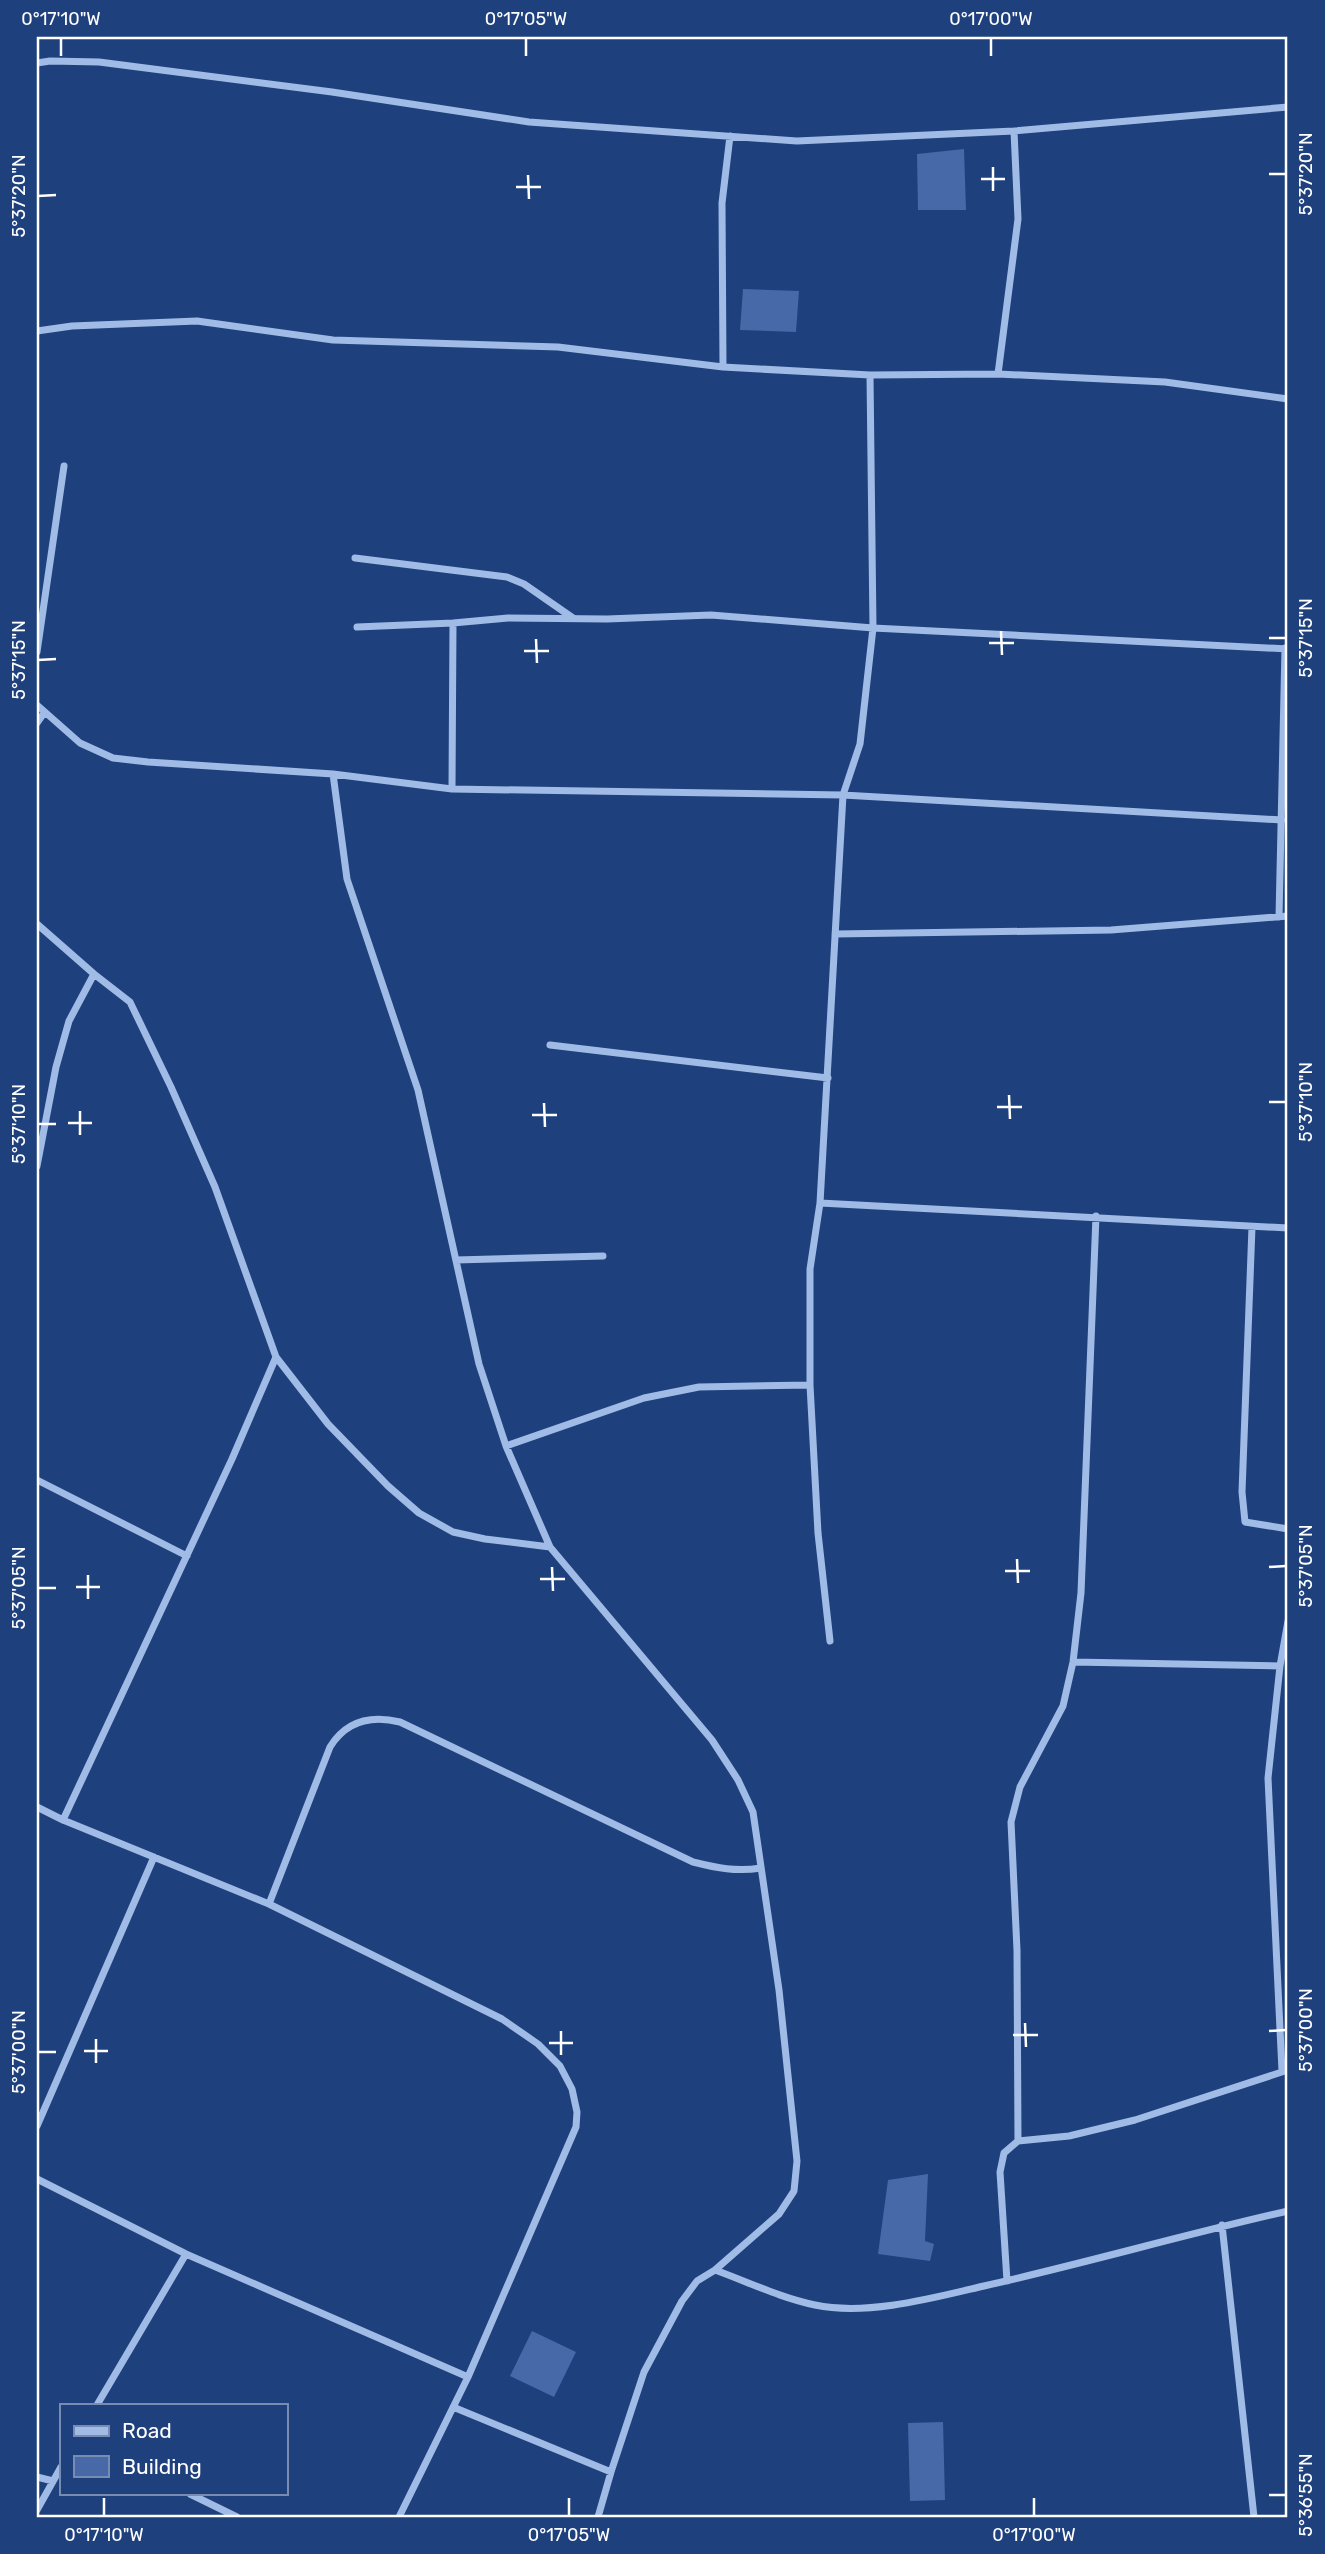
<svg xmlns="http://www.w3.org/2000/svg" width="1325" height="2554" font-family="Rubik,sans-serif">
  <rect width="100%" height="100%" fill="#1e407d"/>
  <path fill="#4769a7" d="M 964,149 L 966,210 L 918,210 L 917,154 Z
    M 743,289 L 799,291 L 796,332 L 740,330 Z
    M 928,2174 L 925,2241 L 934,2244 L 930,2261 L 878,2254 L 888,2180 Z
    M 532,2331 L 576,2352 L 554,2397 L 510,2376 Z
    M 943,2422 L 945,2500 L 910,2501 L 908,2423 Z"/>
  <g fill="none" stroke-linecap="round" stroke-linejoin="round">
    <path stroke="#a1bbe7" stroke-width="7" d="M 37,63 L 50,61 L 99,62 L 332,92 L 529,122 L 797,141 L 1014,131 L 1288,107
      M 37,331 L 72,326 L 197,321 L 333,340 L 558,347 L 723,367 L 870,375 L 998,374 L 1165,382 L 1288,399
      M 723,367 L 722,203 L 730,136
      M 998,374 L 1018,219 L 1014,131
      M 355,558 L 507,577 L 524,584 L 573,618
      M 357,627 L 453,623 L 508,618 L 607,619 L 711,615 L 873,628 L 1288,649
      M 37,652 L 64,466
      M 37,705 L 80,743 L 113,758 L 148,762 L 333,774 L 452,789 L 843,795 L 1282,820
      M 37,723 L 44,713
      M 333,774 L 347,879 L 418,1090 L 479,1364 L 506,1446 L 550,1547 L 712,1740 L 738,1780 L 753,1812 L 779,1990 L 797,2161 L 794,2191 L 779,2214 L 715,2270 L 697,2281 L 682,2301 L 644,2372 L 611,2472 L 598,2517
      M 452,789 L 453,623
      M 1279,917 L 1285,648
      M 37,924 L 94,974 L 130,1002 L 171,1087 L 215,1187 L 276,1357 L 328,1424 L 388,1486 L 419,1513 L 453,1532 L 485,1539 L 550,1547
      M 835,934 L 1111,930 L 1288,916
      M 550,1045 L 828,1078
      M 37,1166 L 56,1067 L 69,1021 L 94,974
      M 820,1203 L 1288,1228
      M 1252,1227 L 1242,1492 L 1245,1522 L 1288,1529
      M 456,1260 L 603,1256
      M 276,1357 L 232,1459 L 63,1820 L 269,1904 L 502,2019 L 538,2044 L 560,2066 L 572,2089 L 577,2112 L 576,2127 L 468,2377 L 399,2517
      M 506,1446 L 644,1398 L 699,1387 L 810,1385
      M 37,1480 L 187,1556
      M 830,1641 L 818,1533 L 810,1385 L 810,1269 L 820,1203 L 843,795 L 860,744 L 873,628 L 870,375
      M 1073,1662 L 1280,1666
      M 37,1807 L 63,1820
      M 269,1904 L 330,1747 C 346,1721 371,1715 400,1722 L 693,1862 C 717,1868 736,1872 761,1868
      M 1282,2071 L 1268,1778 L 1280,1666 L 1288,1621
      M 37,2126 L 154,1857
      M 1018,2141 L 1069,2136 L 1135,2120 L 1288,2070
      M 37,2179 L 186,2254 L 468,2377
      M 1222,2225 L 1254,2517
      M 715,2270 C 748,2282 781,2298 815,2305 C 867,2316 933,2298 984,2286 C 1086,2263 1186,2234 1288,2211
      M 1007,2281 L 1000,2172 L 1004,2153 L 1018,2141 L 1017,1950 L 1011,1822 L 1020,1787 L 1063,1706 L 1073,1662 L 1081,1593 L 1096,1216
      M 97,2405 L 186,2254
      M 453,2407 L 611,2472
      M 37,2477 L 53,2481
      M 190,2494 L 237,2517
      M 37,2510 L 61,2467"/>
  </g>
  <path fill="none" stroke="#fff" stroke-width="2.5" d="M 61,38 L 61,56M 526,38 L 526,56M 991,38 L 991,56M 993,167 L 993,191M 1269,174 L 1286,174M 528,175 L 529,199M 981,179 L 1005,179M 516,187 L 541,187M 38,196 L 56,195M 1001,631 L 1002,655M 1269,638 L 1286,638M 536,639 L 537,663M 989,643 L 1014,643M 524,651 L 549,651M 38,660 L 56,659M 1009,1095 L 1010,1119M 1269,1102 L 1286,1102M 544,1103 L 545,1127M 997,1107 L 1022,1107M 80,1111 L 80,1135M 532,1115 L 557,1115M 68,1123 L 92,1123M 38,1124 L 56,1124M 1017,1559 L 1018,1583M 552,1567 L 553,1591M 1269,1567 L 1286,1566M 1005,1571 L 1030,1571M 88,1575 L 88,1599M 540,1579 L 565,1579M 76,1587 L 100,1587M 38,1588 L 56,1588M 1025,2023 L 1026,2047M 561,2031 L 561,2055M 1269,2031 L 1286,2030M 1013,2035 L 1038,2035M 96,2039 L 96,2063M 549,2043 L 573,2043M 84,2051 L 108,2051M 38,2052 L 56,2052M 1269,2495 L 1286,2495M 104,2498 L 104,2516M 569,2498 L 569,2516M 1034,2498 L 1034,2516"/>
  <rect width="1325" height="2554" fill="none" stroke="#1e407d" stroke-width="77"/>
  <rect x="60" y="2404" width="228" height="91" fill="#1e407d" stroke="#788cb1" stroke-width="2"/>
  <rect x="74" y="2426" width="35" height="10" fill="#a1bbe7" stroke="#788cb1" stroke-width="2"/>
  <text x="122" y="2438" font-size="21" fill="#ffffff">Road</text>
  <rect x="74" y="2456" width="35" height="21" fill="#4769a7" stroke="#788cb1" stroke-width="2"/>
  <text x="122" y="2474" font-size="21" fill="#ffffff">Building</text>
  <rect x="38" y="38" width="1248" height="2478" fill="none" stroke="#fff" stroke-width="2.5"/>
  <g font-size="18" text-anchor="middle" fill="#fff">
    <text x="61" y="25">0°17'10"W</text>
    <text x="526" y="25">0°17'05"W</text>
    <text x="991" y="25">0°17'00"W</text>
    <text transform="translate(1306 174) rotate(-90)" y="6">5°37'20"N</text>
    <text transform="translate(19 196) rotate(-90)" y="6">5°37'20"N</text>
    <text transform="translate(1306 638) rotate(-90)" y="6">5°37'15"N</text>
    <text transform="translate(19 660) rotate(-90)" y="6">5°37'15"N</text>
    <text transform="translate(1306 1102) rotate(-90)" y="6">5°37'10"N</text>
    <text transform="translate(19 1124) rotate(-90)" y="6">5°37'10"N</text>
    <text transform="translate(1306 1566) rotate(-90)" y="6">5°37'05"N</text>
    <text transform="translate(19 1588) rotate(-90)" y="6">5°37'05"N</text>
    <text transform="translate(1306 2030) rotate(-90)" y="6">5°37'00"N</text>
    <text transform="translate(19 2052) rotate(-90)" y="6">5°37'00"N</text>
    <text transform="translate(1306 2495) rotate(-90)" y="6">5°36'55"N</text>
    <text x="104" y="2541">0°17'10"W</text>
    <text x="569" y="2541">0°17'05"W</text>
    <text x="1034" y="2541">0°17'00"W</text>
  </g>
</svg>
